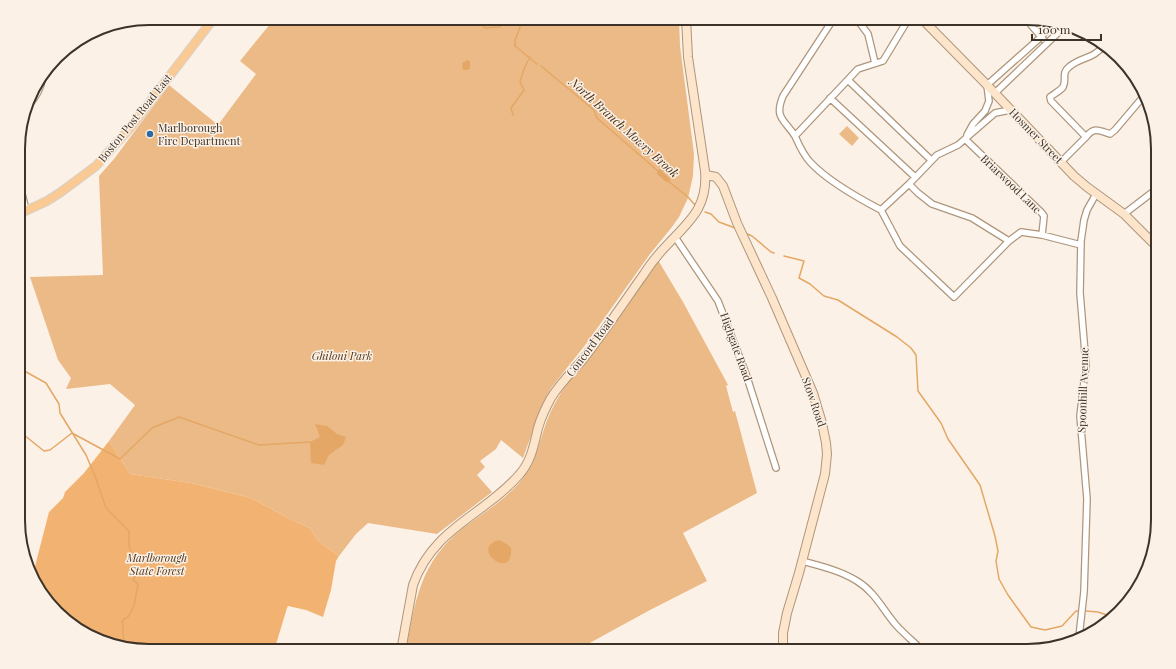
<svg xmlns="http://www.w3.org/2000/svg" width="1176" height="669" font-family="'Playfair Display',serif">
  <rect width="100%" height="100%" fill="#fcf1e6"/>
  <path fill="#ecba87" d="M 275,18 L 679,18 L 680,46 L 694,154 L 693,176 L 688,198 L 679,217 L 672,227 L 650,254 L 586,344 L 551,388 L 543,403 L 523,458 L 501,440 L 496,449 L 480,461 L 485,467 L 477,475 L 492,492 L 437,534 L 368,523 L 356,534 L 339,556 L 318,541 L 310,528 L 290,519 L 251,498 L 191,483 L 130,474 L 109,441 L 135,405 L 110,384 L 66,389 L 71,378 L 58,360 L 30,277 L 103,275 L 99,176 L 114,159 L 169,85 L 218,125 L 256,74 L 240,61 Z
    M 847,126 L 859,138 L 852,146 L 839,134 Z
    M 658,260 L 683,302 L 727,383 L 728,385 L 726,386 L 733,412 L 735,411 L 757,493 L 683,533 L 707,581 L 650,610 L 575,651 L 406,651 C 415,601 420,562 463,528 C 487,510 512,496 529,470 C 535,461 537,450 541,439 C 545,425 550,411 558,398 C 568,380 583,365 595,350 C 617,321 637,290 658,260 Z"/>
  <path fill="#f2b372" d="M 109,441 L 130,474 L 191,483 L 251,498 L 290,519 L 310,528 L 318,541 L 339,556 L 336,561 L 331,590 L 323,617 L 306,610 L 288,606 L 287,608 L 274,651 L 149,651 L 84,634 L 40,593 L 33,574 L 49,512 L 63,498 L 65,492 L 84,473 Z"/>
  <path fill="#e4a765" d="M 467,60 L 470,61 L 470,69 L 465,70 L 463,70 L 462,63 Z
    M 660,169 L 670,179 L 669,183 L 665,181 L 657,174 L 657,171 Z
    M 315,424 L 327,426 L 337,434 L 346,437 L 343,445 L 329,455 L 324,465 L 311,463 L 310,442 L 320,437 Z
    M 499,540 L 507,544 L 511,548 C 514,583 468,548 499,540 Z"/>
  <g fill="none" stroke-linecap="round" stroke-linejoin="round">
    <path stroke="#e4a765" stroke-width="1.5" d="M 477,18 L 485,28 L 500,27 L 503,18
      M 508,18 L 518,22 L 521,25 L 515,40 L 515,46 L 537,64
      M 541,66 L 594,110 L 597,118 L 658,171
      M 513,115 L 511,108 L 524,90 L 520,82 L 524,69 L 530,57
      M 668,181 L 688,197 L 695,205
      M 705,212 L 711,214 L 719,222 L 735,228
      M 745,233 L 752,236 L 771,252 L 774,253
      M 784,256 L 804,261 L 799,278 L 810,284 L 824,296 L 838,300 L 897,337 L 911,348 L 916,355 L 918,391 L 941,423 L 948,439 L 980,485 L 995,536 L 998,551 L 996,561 L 999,579 L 1008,595 L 1031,627 L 1045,630 L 1062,626 L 1076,611 L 1079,611
      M 19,294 L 23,304 L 19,306
      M 19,368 L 46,383 L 59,404 L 60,413 L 86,455 L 95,476 L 106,508 L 129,531 L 129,546 L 131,552 L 135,566 L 136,575 L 133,580 L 138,584 L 134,606 L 128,617 L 124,619 L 122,622 C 125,631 121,635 125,645
      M 19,431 L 44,451 L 50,450 L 72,433 L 120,459 L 152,428 L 179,417 L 259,445 L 310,442
      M 1086,611 L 1098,612 L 1110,616"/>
    <defs>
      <path id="street" d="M 856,18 L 868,34 L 875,63
        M 909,18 L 883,61 L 858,69 L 795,136 C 799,145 803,155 811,163 C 827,180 860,199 881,210 L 909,184 L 937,155 L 958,145 L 995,113 L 1010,110
        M 1025,18 L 1043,39
        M 1103,46 C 1094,59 1080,57 1069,67 C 1061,73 1067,80 1063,87 C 1060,91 1054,94 1050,97 L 1051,101 L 1086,137 C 1094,127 1098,130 1110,134 L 1115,130 L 1143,97
        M 848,80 L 931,160
        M 995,93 L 1063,28
        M 830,98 L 915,177
        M 27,107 C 36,98 41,89 43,76
        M 967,135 L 973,124 L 985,111 L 989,101 L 987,85 L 1041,37 L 1052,24
        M 795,136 C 784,119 774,118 783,96 L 834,18
        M 965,139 L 1041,212 L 1044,216 L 1042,235
        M 1061,162 L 1086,137
        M 19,182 L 26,210
        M 909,184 L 918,193 L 932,204 L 972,218 L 1009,241
        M 881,210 L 900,246 L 954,297 L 1009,241 L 1021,232 L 1042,235 L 1081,245
        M 1124,214 L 1158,188
        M 675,237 L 718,301 L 746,374 L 776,468
        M 802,561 C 821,566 841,571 857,581 C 875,592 883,610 896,625 C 904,634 914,642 923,651
        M 1079,637 L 1084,592 L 1087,499 L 1080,416 L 1086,365 L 1080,293 L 1081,241 L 1084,220 L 1087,210 L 1096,194"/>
      <path id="secondary" d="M 921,18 L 987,85 L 1074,176 L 1087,187 L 1124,214 L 1158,248
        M 706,175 L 716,177 L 723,186 L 737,223 L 772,298 L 813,393 L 822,423 L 826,443 L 827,454 L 825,474 L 799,573 L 787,613 L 783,633 L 783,651
        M 401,651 L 413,585 C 433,528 483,516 519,475 C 531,462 534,445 538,428 C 541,418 546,407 551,398 C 560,383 573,371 584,358 C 605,331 624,302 644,274 C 651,263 659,253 669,243 C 691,220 708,206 705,171 L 688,57 L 686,18"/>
      <path id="primary" d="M 19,214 L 47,201 L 61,192 L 96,166 L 130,128 L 214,18"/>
    </defs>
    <use href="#street" stroke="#af967c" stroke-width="8"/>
    <use href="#secondary" stroke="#af967c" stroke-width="10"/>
    <use href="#primary" stroke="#d4d2d0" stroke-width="10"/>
    <use href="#street" stroke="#fff" stroke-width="5.5"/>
    <use href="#secondary" stroke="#fce5ca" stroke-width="8"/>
    <use href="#primary" stroke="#faca95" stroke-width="8"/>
  </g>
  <circle fill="#2a6ca2" stroke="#fcf1e6" stroke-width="1.5" cx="150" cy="134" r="4"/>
  <g text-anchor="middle" stroke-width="3" stroke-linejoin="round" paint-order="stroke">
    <g font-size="11" fill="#3d3328" stroke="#fcf1e6">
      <text transform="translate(135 118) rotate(-51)" y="4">Boston Post Road East</text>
      <text transform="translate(1036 136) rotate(46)" y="4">Hosmer Street</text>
      <text transform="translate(1011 184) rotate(44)" y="4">Briarwood Lane</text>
      <text transform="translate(590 347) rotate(-53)" y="4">Concord Road</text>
      <text transform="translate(736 347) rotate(70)" y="4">Highgate Road</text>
      <text transform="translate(1083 390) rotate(-88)" y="4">Spoonhill Avenue</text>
      <text transform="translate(814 402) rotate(71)" y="4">Stow Road</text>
    </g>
    <g font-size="11" fill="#3d3328" stroke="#fcf1e6" text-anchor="start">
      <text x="158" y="132">Marlborough<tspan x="158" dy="13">Fire Department</tspan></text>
    </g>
    <g font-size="11" font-style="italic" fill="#51371b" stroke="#fcf1e6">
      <text x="342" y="360">Ghiloni Park</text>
      <text x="157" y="562">Marlborough<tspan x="157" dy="13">State Forest</tspan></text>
    </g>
    <g font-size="12" font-style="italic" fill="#492f13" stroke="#fcf1e6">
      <text transform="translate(624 128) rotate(42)" y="4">North Branch Mowry Brook</text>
    </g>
  </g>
  <path d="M0 0H1176V669H0ZM149 25H1027A124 124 0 0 1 1151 149V520A124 124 0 0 1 1027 644H149A124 124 0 0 1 25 520V149A124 124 0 0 1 149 25Z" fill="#fcf1e6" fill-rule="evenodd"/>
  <path fill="none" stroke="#3d3328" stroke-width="2" d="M149 25H1027A124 124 0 0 1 1151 149V520A124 124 0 0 1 1027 644H149A124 124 0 0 1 25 520V149A124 124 0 0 1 149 25Z"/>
  <path d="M1032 34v6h69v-6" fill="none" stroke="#3d3328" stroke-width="2"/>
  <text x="1038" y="34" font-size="12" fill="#3d3328" stroke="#fcf1e6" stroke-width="3" paint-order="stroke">100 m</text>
</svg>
